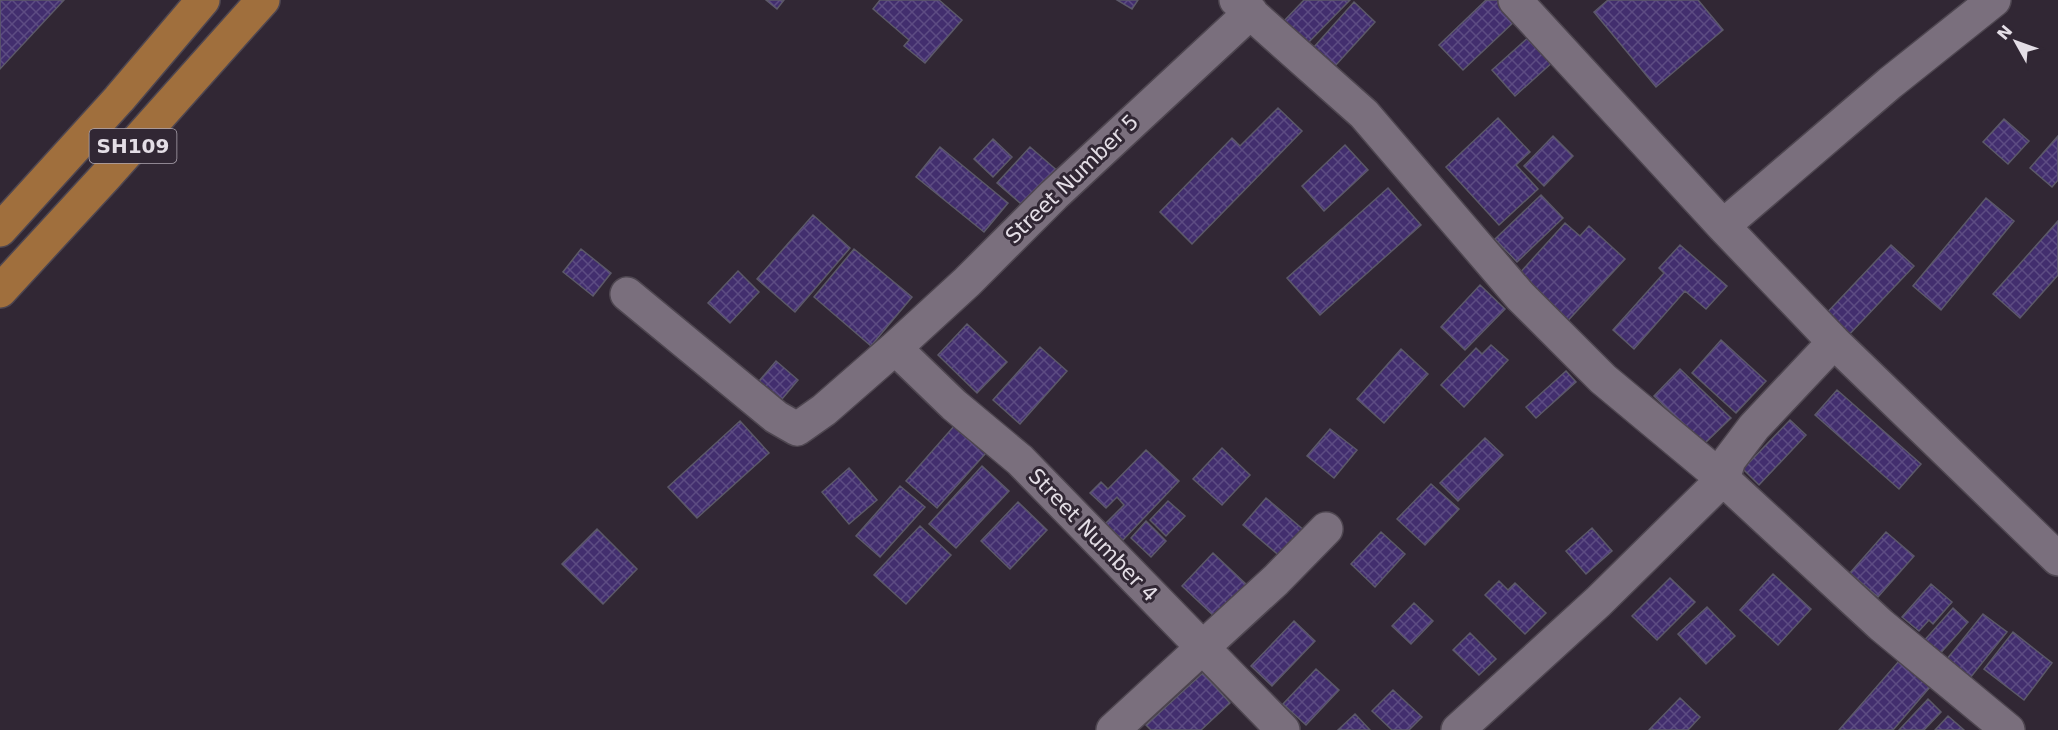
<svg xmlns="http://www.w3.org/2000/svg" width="2058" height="730" font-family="'DejaVu Sans',sans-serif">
  <defs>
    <pattern id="building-cross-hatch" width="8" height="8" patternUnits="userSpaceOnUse" patternTransform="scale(1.5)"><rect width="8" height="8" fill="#422e6e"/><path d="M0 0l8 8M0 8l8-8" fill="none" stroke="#5d4c83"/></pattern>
  </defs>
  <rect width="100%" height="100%" fill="#312734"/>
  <path fill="url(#building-cross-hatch)" stroke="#5c5969" stroke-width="1.5" d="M 0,0 L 64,0 L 0,69 Z
    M 766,0 L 784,0 L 777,9 Z
    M 880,0 L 939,0 L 962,20 L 925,63 L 904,46 L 909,40 L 873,9 Z
    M 1117,0 L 1138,0 L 1132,9 Z
    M 1304,0 L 1350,0 L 1305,46 L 1282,23 Z
    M 1486,0 L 1498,0 L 1517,19 L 1463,70 L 1439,45 Z
    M 1608,0 L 1698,0 L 1723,30 L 1656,87 L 1594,12 Z
    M 1354,2 L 1375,22 L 1335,66 L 1314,47 Z
    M 1531,35 L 1555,60 L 1515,96 L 1492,70 Z
    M 1278,108 L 1302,131 L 1192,244 L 1160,212 L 1232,138 L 1240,146 Z
    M 1498,118 L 1530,152 L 1516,165 L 1538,189 L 1499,225 L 1446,167 Z
    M 2004,119 L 2029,141 L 2008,164 L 1983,142 Z
    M 1553,136 L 1573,156 L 1544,186 L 1524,166 Z
    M 2058,136 L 2058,180 L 2052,187 L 2030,168 Z
    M 993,139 L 1012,157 L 993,177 L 974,159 Z
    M 1345,145 L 1368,170 L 1324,211 L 1302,186 Z
    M 940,147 L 1008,203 L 984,232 L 916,177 Z
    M 1030,147 L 1060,173 L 1028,210 L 997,183 Z
    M 1388,188 L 1421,225 L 1320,315 L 1287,278 Z
    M 1541,195 L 1563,218 L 1517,262 L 1495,239 Z
    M 1986,198 L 2014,221 L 1941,310 L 1913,286 Z
    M 813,215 L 850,248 L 795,312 L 757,279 Z
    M 2058,221 L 2058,275 L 2020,318 L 1993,294 Z
    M 1565,223 L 1580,236 L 1589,226 L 1625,259 L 1561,328 L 1518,275 Z
    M 1680,245 L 1727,286 L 1706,309 L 1685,291 L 1634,349 L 1613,330 L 1664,273 L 1659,268 Z
    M 1891,245 L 1914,266 L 1846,338 L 1823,317 Z
    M 581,249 L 611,273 L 593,296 L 563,272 Z
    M 854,249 L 912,297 L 871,346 L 814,297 Z
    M 738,271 L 759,292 L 730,323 L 708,303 Z
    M 1480,285 L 1505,309 L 1465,350 L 1441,327 Z
    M 967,324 L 1007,362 L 977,393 L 938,355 Z
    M 1721,340 L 1766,381 L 1736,413 L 1692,373 Z
    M 1491,345 L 1508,360 L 1464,407 L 1441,385 L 1476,348 L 1482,354 Z
    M 1040,347 L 1067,371 L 1020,424 L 993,400 Z
    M 1401,349 L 1428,374 L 1384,423 L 1357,399 Z
    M 776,361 L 798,380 L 777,405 L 755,386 Z
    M 1680,369 L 1731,418 L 1704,444 L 1654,396 Z
    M 1566,371 L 1576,382 L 1536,418 L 1526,407 Z
    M 1837,390 L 1921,464 L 1899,489 L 1815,415 Z
    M 962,417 L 993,445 L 937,508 L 906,481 Z
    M 1790,420 L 1806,435 L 1759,485 L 1743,469 Z
    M 740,421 L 769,453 L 697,518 L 668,487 Z
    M 1330,429 L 1357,450 L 1334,478 L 1307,456 Z
    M 1485,438 L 1503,455 L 1458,501 L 1440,483 Z
    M 1222,448 L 1250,475 L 1222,505 L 1193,479 Z
    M 1146,450 L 1179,481 L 1123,540 L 1105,524 L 1124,505 L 1117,497 L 1106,508 L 1090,493 L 1101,482 L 1108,489 Z
    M 982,466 L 1009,491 L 956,548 L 929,524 Z
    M 849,468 L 877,500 L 849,524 L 822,492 Z
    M 1431,484 L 1459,509 L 1425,545 L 1397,519 Z
    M 900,486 L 925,507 L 880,557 L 856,536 Z
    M 1266,498 L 1305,531 L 1282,558 L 1243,525 Z
    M 1168,501 L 1185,516 L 1166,536 L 1150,520 Z
    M 1018,502 L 1047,530 L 1010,569 L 981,541 Z
    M 1146,521 L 1166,541 L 1151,557 L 1131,538 Z
    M 920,526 L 951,555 L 906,604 L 874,575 Z
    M 1592,528 L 1612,551 L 1586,574 L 1566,551 Z
    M 597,529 L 637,569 L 603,604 L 562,564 Z
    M 1381,532 L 1405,554 L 1375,587 L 1351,564 Z
    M 1886,532 L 1914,556 L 1878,597 L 1850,573 Z
    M 1213,553 L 1247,585 L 1216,618 L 1182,586 Z
    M 1773,574 L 1811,609 L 1778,645 L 1740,610 Z
    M 1670,578 L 1695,602 L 1657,640 L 1632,616 Z
    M 1499,581 L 1508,590 L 1515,583 L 1546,613 L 1525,634 L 1485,595 Z
    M 1931,584 L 1952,602 L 1933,624 L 1929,620 L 1919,631 L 1902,617 Z
    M 1414,603 L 1433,621 L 1411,644 L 1392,626 Z
    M 1707,607 L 1735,636 L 1706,664 L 1678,634 Z
    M 1953,608 L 1968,622 L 1938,656 L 1923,642 Z
    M 1983,614 L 2007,632 L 1970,678 L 1947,659 Z
    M 1294,621 L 1315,641 L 1272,686 L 1251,666 Z
    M 2013,632 L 2052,663 L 2024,700 L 1984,669 Z
    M 1470,633 L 1496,659 L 1479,675 L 1453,650 Z
    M 1906,653 L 1936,680 L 1893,730 L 1839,730 Z
    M 1316,669 L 1339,690 L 1306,725 L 1283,704 Z
    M 1203,673 L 1230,703 L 1201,730 L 1151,730 L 1146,725 Z
    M 1393,690 L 1422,717 L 1409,730 L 1392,730 L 1372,711 Z
    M 1680,698 L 1700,717 L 1688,730 L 1649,730 Z
    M 1928,699 L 1941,712 L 1924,730 L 1899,730 Z
    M 1355,714 L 1370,730 L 1338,730 Z
    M 1948,716 L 1964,730 L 1935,730 Z"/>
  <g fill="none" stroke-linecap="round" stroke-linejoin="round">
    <defs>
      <path id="minor" d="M 1236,0 L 1364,114 L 1520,296 L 1603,379 L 1723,479 L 1881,625 L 2008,730
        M 1515,0 L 1723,226 L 1834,342 L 2058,559
        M 1723,226 L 1890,83 L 1994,0
        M 627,294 L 776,417 L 797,429 L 824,410 L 895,348 L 967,282 L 1054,195 L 1251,12
        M 895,348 L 954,405 L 1020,460 L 1283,730
        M 1113,730 L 1276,580 L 1326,529
        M 1458,730 L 1598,602 L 1723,479 L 1729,460 L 1754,427 L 1834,342"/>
      <path id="major" d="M 0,230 L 119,99 L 203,0
        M 0,291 L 105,177 L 263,0"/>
    </defs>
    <use href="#minor" stroke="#4e4650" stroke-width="36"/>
    <use href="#major" stroke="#4e4650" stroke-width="36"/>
    <use href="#minor" stroke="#7a6f7d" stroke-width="33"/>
    <use href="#major" stroke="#a06f3d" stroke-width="33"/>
  </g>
  <g text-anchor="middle" stroke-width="6" stroke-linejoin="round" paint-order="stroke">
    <rect fill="#312734" stroke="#aea7b1" stroke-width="1.5" x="89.5" y="129" width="87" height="34" rx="4.5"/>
    <g font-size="20" font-weight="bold" fill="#e4dee6">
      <text x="133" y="153">SH109</text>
    </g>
    <g font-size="21" fill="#e4dee6" stroke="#312734">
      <text transform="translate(1072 179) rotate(-44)" y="7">Street Number 5</text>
      <text transform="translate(1093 535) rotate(46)" y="7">Street Number 4</text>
    </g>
  </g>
  <g transform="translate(2016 42) rotate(310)" stroke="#312734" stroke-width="4.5" paint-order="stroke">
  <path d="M0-4.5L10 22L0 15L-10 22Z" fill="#e4dee6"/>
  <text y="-9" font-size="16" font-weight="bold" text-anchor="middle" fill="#e4dee6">N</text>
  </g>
</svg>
